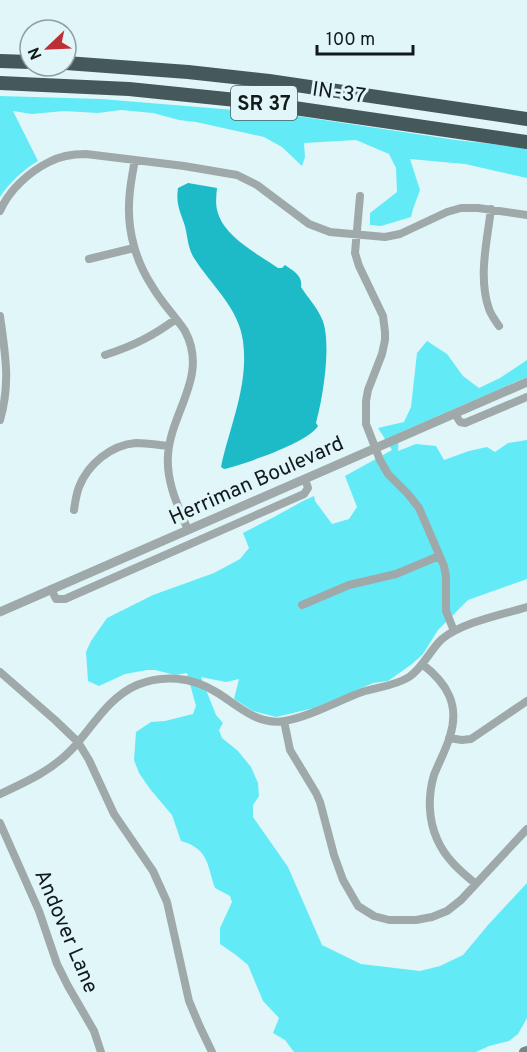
<svg xmlns="http://www.w3.org/2000/svg" width="527" height="1052" font-family="Overpass,sans-serif">
  <rect width="100%" height="100%" fill="#e0f6f8"/>
  <path fill="#63eaf7" d="M 0,96 L 101,99 L 284,114 L 456,140 L 527,148 L 527,178 L 465,164 L 410,159 L 420,190 L 413,209 L 411,217 L 381,226 L 370,225 L 370,213 L 397,192 L 396,168 L 389,154 L 356,140 L 304,143 L 305,157 L 302,166 L 282,147 L 264,137 L 196,122 L 179,120 L 153,113 L 121,110 L 98,113 L 64,111 L 32,114 L 13,111 L 38,161 C 23,170 10,182 0,197 Z
    M 427,341 L 447,354 L 463,376 L 479,388 L 500,378 L 527,360 L 527,377 L 399,433 L 398,451 L 416,444 L 436,446 L 444,460 L 469,451 L 487,447 L 495,452 L 508,443 L 527,440 L 527,579 L 468,600 L 438,630 L 423,654 L 412,664 L 388,681 L 373,683 L 314,708 L 276,717 L 253,711 L 234,699 L 239,679 L 226,682 L 201,677 L 216,715 L 223,723 L 219,730 L 222,738 L 238,751 L 251,767 L 258,783 L 259,796 L 253,805 L 253,817 L 288,867 L 322,945 L 361,964 L 420,971 L 440,966 L 463,955 L 488,925 L 527,883 L 527,1018 L 518,1034 L 509,1041 L 489,1046 L 476,1052 L 294,1052 L 285,1040 L 273,1033 L 279,1018 L 263,1001 L 248,965 L 236,955 L 220,944 L 220,928 L 232,902 L 230,896 L 215,888 C 207,865 209,849 181,841 L 172,815 L 150,789 L 139,773 L 134,760 L 136,732 L 151,722 L 165,721 L 193,714 L 196,706 L 187,673 L 175,675 L 155,670 L 147,670 L 125,674 L 99,686 L 88,681 L 86,652 L 91,641 L 107,618 L 153,595 L 214,573 L 240,559 L 249,548 L 243,533 L 274,517 L 303,501 L 314,496 L 315,501 L 332,524 L 349,519 L 357,507 L 345,476 L 392,450 L 378,428 L 404,422 L 411,407 L 417,353 Z"/>
  <path fill="#1cbbc7" d="M 188,183 L 217,188 C 216,198 215,207 219,216 C 227,238 259,255 278,268 L 282,268 L 285,265 C 293,271 303,275 301,287 C 308,298 317,307 322,319 C 332,341 323,399 316,423 L 318,426 C 307,443 245,464 224,469 L 221,467 C 230,425 249,385 243,341 C 239,308 211,285 194,258 C 187,247 188,235 184,223 C 179,209 176,203 178,188 Z"/>
  <g fill="none" stroke-linecap="round" stroke-linejoin="round">
    <path stroke="#a0a9aa" stroke-width="8" d="M 135,160 C 132,175 129,191 129,206 C 128,234 137,263 152,286 C 161,302 175,316 185,331 C 209,376 171,411 168,455 C 166,482 178,506 188,530
      M 360,196 L 355,253 L 359,266 L 383,316 L 385,332 L 385,340 L 382,354 L 368,390 L 366,401 L 366,424 L 380,460 L 388,474 L 408,494 L 419,508 L 444,566 L 446,577 L 446,611 L 454,631
      M 491,209 C 487,242 478,277 489,309 C 491,315 495,320 499,326
      M 0,211 C 9,190 29,172 49,162 C 60,156 74,154 86,154 L 184,166 L 237,175 L 257,185 L 309,224 L 330,232 L 385,237 L 400,234 L 447,212 L 461,208 L 478,208 L 527,215
      M 89,259 L 134,248
      M 0,316 C 5,353 11,383 0,420
      M 105,355 C 133,346 153,336 176,319
      M 455,414 L 460,422 L 465,423 L 527,397
      M 74,510 C 75,503 76,495 79,487 C 88,464 111,445 136,443 C 147,443 158,445 169,446
      M 51,589 L 56,599 L 65,599 L 304,494 L 308,488 L 305,479
      M 302,605 L 349,585 L 396,574 L 439,556
      M 422,664 C 447,683 460,705 450,736 C 446,750 439,762 434,775 C 428,795 428,819 437,839 C 445,858 460,871 476,884
      M 0,672 L 55,720 L 78,742 L 89,760 L 114,814 L 153,871 L 167,902 L 189,1001 L 200,1027 L 212,1052
      M 284,721 L 290,750 L 316,793 L 320,802 L 334,855 L 343,880 L 358,906 L 374,916 L 389,920 L 416,920 L 432,917 L 447,911 L 461,900 L 527,829
      M 449,738 L 462,740 L 471,739 L 527,701
      M 0,794 C 26,782 53,770 73,748 C 93,726 109,697 137,685 C 163,674 192,677 216,692 C 238,705 257,726 285,721 C 312,716 337,701 362,692 C 378,687 395,686 409,677 C 423,668 430,650 442,639 C 463,622 501,615 527,607
      M 0,823 L 39,911 L 57,964 L 68,986 L 94,1031 L 101,1052"/>
    <path stroke="#a0a9aa" stroke-width="9" d="M 0,612 L 527,382"/>
    <path stroke="#798687" stroke-width="10" d="M 524,1052 L 527,1051"/>
    <path stroke="#45585a" stroke-width="14" d="M 0,61 L 30,62
      M 66,63 L 188,72 L 269,81 L 527,119
      M 0,83 L 129,89 L 246,101 L 527,142"/>
  </g>
  <g text-anchor="middle" stroke-width="6" stroke-linejoin="round" paint-order="stroke">
    <rect fill="#e0f6f8" stroke="#505c5d" stroke-width="1.5" x="231" y="86" width="66" height="34" rx="4.5"/>
    <g font-size="20" font-weight="bold" fill="#121a1b">
      <text x="264" y="110">SR 37</text>
    </g>
    <g font-size="21" fill="#121a1b" stroke="#e0f6f8">
      <text transform="translate(339 92) rotate(8)" y="7">IN-37</text>
      <text transform="translate(256 480) rotate(-24)" y="7">Herriman Boulevard</text>
      <text transform="translate(67 931) rotate(67)" y="7">Andover Lane</text>
    </g>
  </g>
  <g transform="translate(48 48) rotate(247)"><circle r="28" fill="#e0f6f8" stroke="#8e9ea0" stroke-width="1.5"/>
  <path d="M0-4.5L10 22L0 15L-10 22Z" fill="#be2f35"/>
  <text y="-9" font-size="16" font-weight="bold" text-anchor="middle" fill="#121a1b">N</text>
  </g>
  <path d="M317 45v9h96v-9" fill="none" stroke="#121a1b" stroke-width="3"/>
  <text x="326" y="45" font-size="18" fill="#121a1b" stroke="#e0f6f8" stroke-width="4.5" paint-order="stroke">100 m</text>
</svg>
